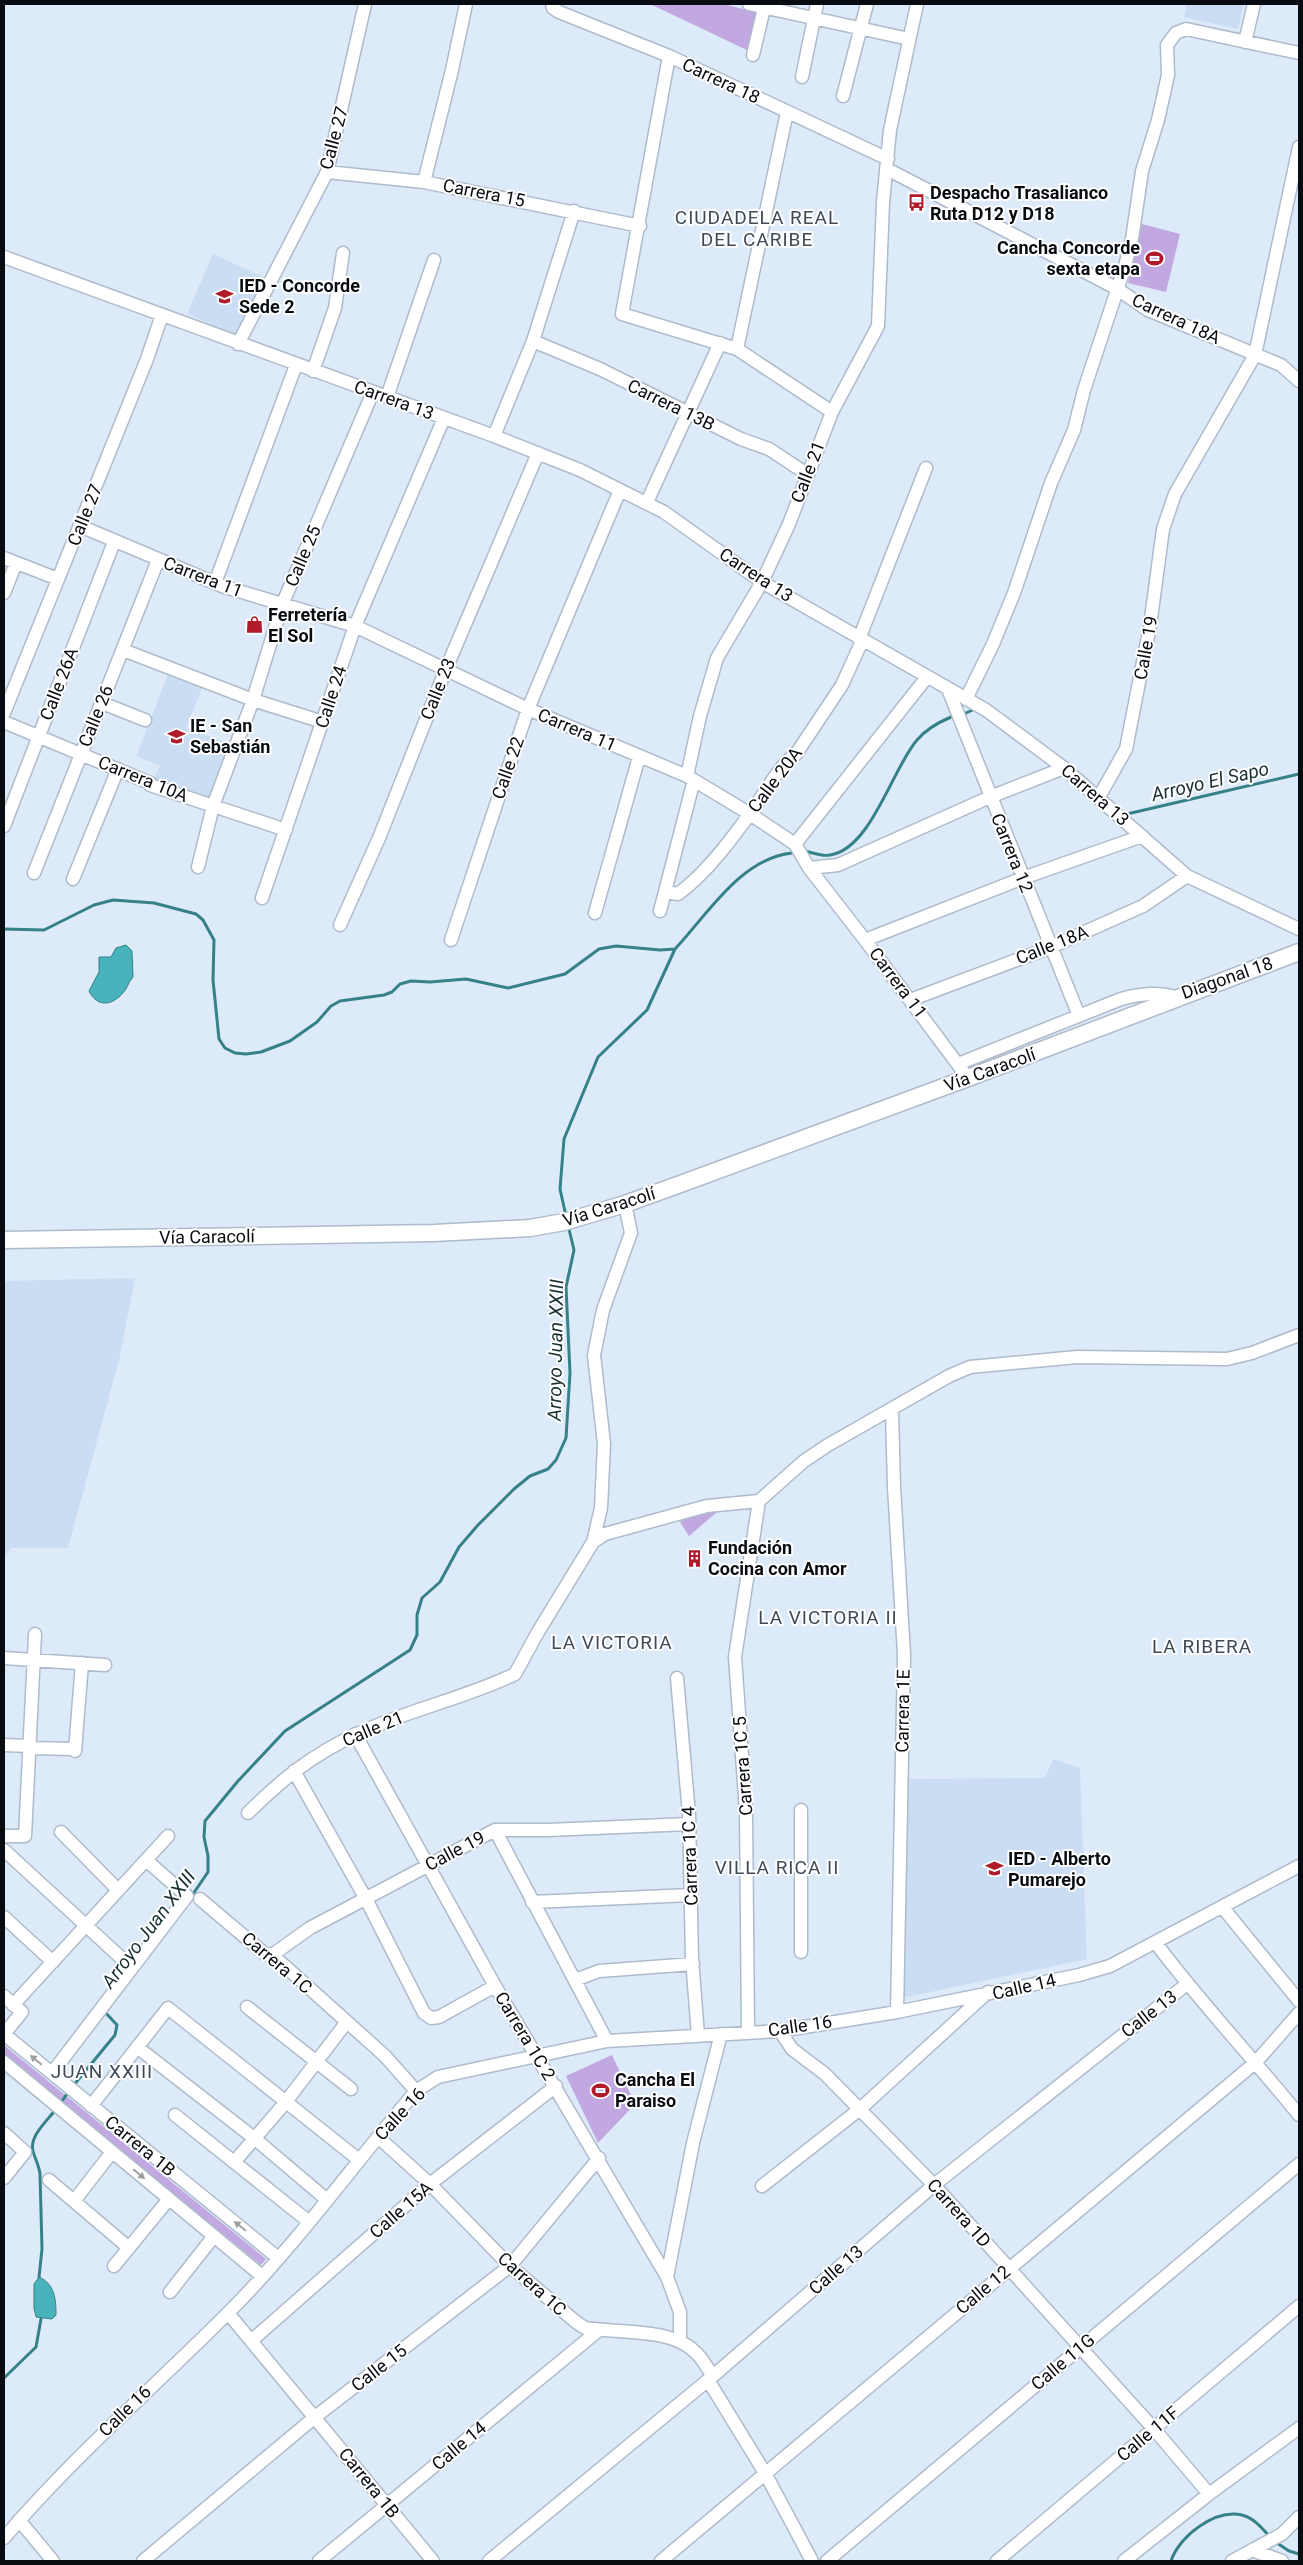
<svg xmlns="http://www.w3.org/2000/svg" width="1303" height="2565" font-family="Roboto,sans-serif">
  <rect width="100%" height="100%" fill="#ddeafa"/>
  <path fill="#cbddf2" d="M 1187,4 L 1244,4 L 1238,29 L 1184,17 Z
    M 213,254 L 264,277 L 236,335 L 187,314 Z
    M 169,672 L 203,686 L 186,728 L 231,744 L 212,801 L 152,781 L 160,766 L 136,756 Z
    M 135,1278 L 120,1356 L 68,1548 L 11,1548 L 4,1557 L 4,1281 Z
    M 1053,1759 L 1080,1768 L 1087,1959 L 902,1998 L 907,1779 L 1045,1778 Z"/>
  <path fill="#c2a8e0" d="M 650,4 L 724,4 L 761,14 L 751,52 Z
    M 1142,224 L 1180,234 L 1166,292 L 1128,283 Z
    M 713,1507 L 717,1512 L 689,1536 L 680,1522 Z
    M 5,2046 L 266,2259 L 261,2265 L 4,2055 Z
    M 612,2055 L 635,2104 L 598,2143 L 566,2076 Z"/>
  <path fill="#48b3ba" stroke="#358187" d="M 126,945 L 132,951 L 133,977 C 128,982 127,990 122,994 C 111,1006 97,1007 89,991 L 99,972 L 99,957 L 111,957 L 116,948 Z
    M 39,2277 C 55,2284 56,2300 56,2315 L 52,2319 L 36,2317 L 34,2308 L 34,2284 Z"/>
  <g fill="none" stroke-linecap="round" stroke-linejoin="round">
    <path stroke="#358187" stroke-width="3" d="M 966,713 L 977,708
      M 1127,814 L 1299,774
      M 804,851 C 812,852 821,857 830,855 C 871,849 892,769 917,740 C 926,729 937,723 951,717
      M 4,929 L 44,930 L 94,905 L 113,900 L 154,903 L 196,914 L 203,920 L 214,940 L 213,980 L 219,1039 L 225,1048 L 235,1053 L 246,1054 L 261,1052 L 290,1041 L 317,1022 L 331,1006 L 340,1001 L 384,995 L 392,992 L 400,984 L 411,981 L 430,982 L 466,979 L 508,988 L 565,974 L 599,949 L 616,946 L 660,950 L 675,949 C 707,915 741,858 792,853
      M 566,1216 L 560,1189 L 564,1139 L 598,1057 L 647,1010 L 675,949
      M 191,1897 L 208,1872 L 208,1856 L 204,1837 L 205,1821 L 238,1781 L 285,1731 L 410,1650 L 417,1635 L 417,1615 L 422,1598 L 440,1582 L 459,1547 L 478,1525 L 514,1489 L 530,1476 L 548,1469 L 556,1460 L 566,1438 L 570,1373 L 566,1287 L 574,1250 L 568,1225
      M 73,2086 L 115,2035 L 117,2025 L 104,2011
      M 60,2104 L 69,2091
      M 39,2277 L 42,2249 L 40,2174 C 39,2165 35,2159 33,2151 C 29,2136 48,2120 56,2109
      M 4,2378 L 36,2347 L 41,2319
      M 1274,2541 L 1289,2551 L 1299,2554
      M 1171,2561 C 1179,2536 1215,2509 1242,2515 C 1254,2518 1262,2528 1270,2537"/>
    <defs>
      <path id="minor" d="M 552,4 L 553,8 L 559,12 L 669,56 L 888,159
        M 749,4 L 909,39
        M 1245,42 L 1254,4
        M 753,55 L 765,4
        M 669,56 L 622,314 L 737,349 L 832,412
        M 802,77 L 817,4
        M 843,96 L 867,4
        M 887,169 L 1116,288 L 1148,310 L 1281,365 L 1299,381
        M 327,172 L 424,182 L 640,226
        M 424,182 L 452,70 L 466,4
        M 4,257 L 494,436 L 580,470 L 664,512 L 762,582 L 986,710 L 1064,768 L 1187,876 L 1299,929
        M 533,341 L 600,369 L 741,439 L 769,449 L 807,474
        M 238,344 L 327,172 L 365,4
        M 737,349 L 787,112
        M 313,371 L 335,308 L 343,253
        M 387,397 L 434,260
        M 494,436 L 533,341 L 574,211
        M 647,502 L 720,343
        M 80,526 L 222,586 L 355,626 L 528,709 L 687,776 L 750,814 L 795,844 L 809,868 L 865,940 L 968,1078
        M 4,558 L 58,579
        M 215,583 L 296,365
        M 4,593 L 16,563
        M 859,639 L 926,468
        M 123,650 L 253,700 L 323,722
        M 948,689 L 1079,1016
        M 966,699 L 993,644 L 1014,593 L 1051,483 L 1074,430 L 1084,390 L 1125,266 L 1132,239 L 1142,171 L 1158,120 L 1168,75 L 1167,45 L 1176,33 L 1186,29 L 1299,53
        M 102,703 L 145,720
        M 4,713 L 147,359 L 162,315
        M 4,722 L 150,783 L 150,785 L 286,830
        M 687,776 L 700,716 L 717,658 L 762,582 L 789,524 L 832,412 L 878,326 L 883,202 L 890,130 L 917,4
        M 1099,797 L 1126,749 L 1150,626 L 1163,529 L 1175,494 L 1255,355 L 1299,147
        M 4,826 L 114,542
        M 795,844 L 927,677
        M 198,867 L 213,806 L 253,700 L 282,605 L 373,392
        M 809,868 L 838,865 L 990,797 L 1064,768
        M 34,873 L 158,560
        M 73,879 L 118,769
        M 665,892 L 678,894 C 707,873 735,835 756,805 C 768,788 779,766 796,754 L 842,685 L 862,641
        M 262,898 L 355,626 L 444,418
        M 660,911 L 694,780
        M 595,913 L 639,757
        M 340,925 L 379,838 L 446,669 L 538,453
        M 451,940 L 528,709 L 620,490
        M 865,940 L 1023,878 L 1142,836
        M 910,1000 L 1051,947 L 1143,906 L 1187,876
        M 958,1064 L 1121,999 C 1143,993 1159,992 1180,998
        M 892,1411 L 894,1487 L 904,1654 L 897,2012
        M 593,1542 L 601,1508 L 604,1444 L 594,1355 L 603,1310 L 631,1233 L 625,1204
        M 4,1658 L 105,1665
        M 677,1678 L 689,1814 L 692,1959 L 698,2035
        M 355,1734 L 495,1986 L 667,2277 L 680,2312 L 680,2341
        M 4,1745 L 29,1746
        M 29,1748 L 75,1749
        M 75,1751 L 82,1663
        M 294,1771 L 366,1899 L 424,2013 L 431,2018 L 439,2017 L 495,1986
        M 801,1810 L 801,1952
        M 248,1813 C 281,1780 312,1755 355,1735 C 406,1710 464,1699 515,1674 L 538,1632 L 593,1542 L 605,1534 L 707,1506 L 759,1501 L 804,1461 L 828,1445 L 949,1376 L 970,1367 L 1077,1357 L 1227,1359 L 1252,1353 L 1299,1335
        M 495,1830 L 607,2041
        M 61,1832 L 118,1890
        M 4,1836 L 25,1836 L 35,1634
        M 4,1850 L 131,1967
        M 200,1899 L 265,1954 L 272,1955 L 287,1968 L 385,2056 L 416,2091
        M 532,1902 L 691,1895
        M 1223,1908 L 1299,2001
        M 4,1917 L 53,1962
        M 1155,1942 C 1200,2002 1252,2057 1299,2115
        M 272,1955 L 310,1928 L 495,1830 L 548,1830 L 689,1824
        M 575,1980 L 599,1971 L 693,1964
        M 4,1996 L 22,2012 L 4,2034 L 277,2257
        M 13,2005 L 168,1836
        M 247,2007 L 351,2089
        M 780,2031 L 792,2049 L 825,2074 L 934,2185 L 1154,2429 L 1209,2494
        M 748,2033 L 746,1812 L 735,1657 L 759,1501
        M 137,2047 L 254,2138 L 326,2199
        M 4,2062 L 262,2276
        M 52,2073 L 187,1896 L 146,1860
        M 91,2106 L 168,2008 L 359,2160
        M 175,2115 L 308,2221
        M 4,2133 L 25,2152 L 4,2178
        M 378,2137 L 430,2184 L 510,2266 L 576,2322 L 585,2328 C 617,2333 670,2328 694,2351 C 702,2357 707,2368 713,2376
        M 235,2161 L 285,2103 L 346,2023
        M 49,2180 L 129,2248
        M 762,2186 L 860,2109 L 988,1992
        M 74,2201 L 112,2152
        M 114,2266 L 169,2199
        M 667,2277 L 693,2143 L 721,2034
        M 170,2292 L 214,2236
        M 228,2313 L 433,2561
        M 251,2341 L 430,2184 L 556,2086
        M 708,2380 L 765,2473 L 812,2561
        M 19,2520 L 53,2561
        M 4,2538 C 73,2457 153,2388 228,2313 C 295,2246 354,2164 416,2091 L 438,2077 L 607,2041 L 780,2031 L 897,2012 L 1079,1975 L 1110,1966 L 1299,1866
        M 1252,2550 L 1282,2561
        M 143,2561 L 315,2417 L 510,2266 L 599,2158
        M 319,2561 L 599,2330
        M 489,2561 L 713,2376 L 934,2185 L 1187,1984
        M 661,2561 L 1256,2062 L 1299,2013
        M 827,2561 L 1299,2164
        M 997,2561 L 1299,2306
        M 1124,2561 L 1209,2494 L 1299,2428
        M 1232,2561 L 1282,2534 L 1299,2517"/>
      <path id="major" d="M 4,1240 L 434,1233 L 530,1228 L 564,1222 L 625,1204 L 675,1186 L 968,1078 L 1299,952"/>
    </defs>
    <use href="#minor" stroke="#aebbca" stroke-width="15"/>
    <use href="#major" stroke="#aebbca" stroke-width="19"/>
    <use href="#minor" stroke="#fff" stroke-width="12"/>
    <use href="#major" stroke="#fff" stroke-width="16"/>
  </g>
  <defs><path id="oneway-solid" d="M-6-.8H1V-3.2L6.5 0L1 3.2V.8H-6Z" transform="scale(1.25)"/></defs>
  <g fill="#9c9ea0">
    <use href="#oneway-solid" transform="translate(36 2060) rotate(-141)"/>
    <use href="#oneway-solid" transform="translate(139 2174) rotate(40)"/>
    <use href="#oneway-solid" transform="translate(240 2226) rotate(-141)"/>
  </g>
  <defs>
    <symbol id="bus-bare" viewBox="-9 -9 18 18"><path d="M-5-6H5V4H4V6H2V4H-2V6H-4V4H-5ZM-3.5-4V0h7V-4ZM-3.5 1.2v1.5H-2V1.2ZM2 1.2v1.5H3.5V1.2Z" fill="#af1b2a" stroke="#fff" stroke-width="2.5" paint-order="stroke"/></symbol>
    <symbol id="stadium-bare" viewBox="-9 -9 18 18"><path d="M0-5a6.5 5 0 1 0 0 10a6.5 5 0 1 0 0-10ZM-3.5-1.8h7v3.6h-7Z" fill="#af1b2a" stroke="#fff" stroke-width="2.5" paint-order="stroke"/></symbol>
    <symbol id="school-bare" viewBox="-9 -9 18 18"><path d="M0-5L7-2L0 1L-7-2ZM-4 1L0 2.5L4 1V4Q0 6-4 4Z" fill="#af1b2a" stroke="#fff" stroke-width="2.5" paint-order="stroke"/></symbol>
    <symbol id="shop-bare" viewBox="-9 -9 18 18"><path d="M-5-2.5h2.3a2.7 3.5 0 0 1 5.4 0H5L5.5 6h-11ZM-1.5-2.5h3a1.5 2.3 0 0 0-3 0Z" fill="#af1b2a" stroke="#fff" stroke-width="2.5" paint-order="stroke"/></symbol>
    <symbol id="building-bare" viewBox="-9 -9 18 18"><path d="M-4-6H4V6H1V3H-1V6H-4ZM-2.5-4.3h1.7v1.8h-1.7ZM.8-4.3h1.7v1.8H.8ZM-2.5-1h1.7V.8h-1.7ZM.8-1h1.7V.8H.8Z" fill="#af1b2a" stroke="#fff" stroke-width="2.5" paint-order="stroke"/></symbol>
  </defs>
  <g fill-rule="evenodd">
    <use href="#bus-bare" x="904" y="190" width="25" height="25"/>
    <use href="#stadium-bare" x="1142" y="246" width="25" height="25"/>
    <use href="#school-bare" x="212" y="284" width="25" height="25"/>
    <use href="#shop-bare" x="242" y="612" width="25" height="25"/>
    <use href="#school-bare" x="164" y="724" width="25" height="25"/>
    <use href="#building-bare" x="682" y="1546" width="25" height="25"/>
    <use href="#school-bare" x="982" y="1856" width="25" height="25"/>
    <use href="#stadium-bare" x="588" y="2078" width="25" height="25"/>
  </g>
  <g text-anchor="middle" stroke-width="4" stroke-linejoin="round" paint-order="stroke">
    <g font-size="18" fill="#080c11" stroke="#fff">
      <text transform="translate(721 81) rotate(25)" y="6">Carrera 18</text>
      <text transform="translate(334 138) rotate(-75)" y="6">Calle 27</text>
      <text transform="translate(484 193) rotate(11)" y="6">Carrera 15</text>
      <text transform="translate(1176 319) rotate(25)" y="6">Carrera 18A</text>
      <text transform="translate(394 400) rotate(20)" y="6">Carrera 13</text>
      <text transform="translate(671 405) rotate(26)" y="6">Carrera 13B</text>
      <text transform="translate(808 472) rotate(-69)" y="6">Calle 21</text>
      <text transform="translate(85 515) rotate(-68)" y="6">Calle 27</text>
      <text transform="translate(303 556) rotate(-67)" y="6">Calle 25</text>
      <text transform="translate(756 575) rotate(33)" y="6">Carrera 13</text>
      <text transform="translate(203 577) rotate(21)" y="6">Carrera 11</text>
      <text transform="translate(1146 648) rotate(-80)" y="6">Calle 19</text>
      <text transform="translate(59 684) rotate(-69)" y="6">Calle 26A</text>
      <text transform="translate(438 689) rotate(-68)" y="6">Calle 23</text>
      <text transform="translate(331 697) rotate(-72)" y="6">Calle 24</text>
      <text transform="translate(96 716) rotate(-68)" y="6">Calle 26</text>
      <text transform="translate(577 730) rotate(23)" y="6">Carrera 11</text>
      <text transform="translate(508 768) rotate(-71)" y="6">Calle 22</text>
      <text transform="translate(143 779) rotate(22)" y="6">Carrera 10A</text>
      <text transform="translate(775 780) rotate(-53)" y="6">Calle 20A</text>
      <text transform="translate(1095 795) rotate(41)" y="6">Carrera 13</text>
      <text transform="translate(1012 853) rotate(68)" y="6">Carrera 12</text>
      <text transform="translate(1052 945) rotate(-22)" y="6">Calle 18A</text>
      <text transform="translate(1227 978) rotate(-19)" y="6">Diagonal 18</text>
      <text transform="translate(898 983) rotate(53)" y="6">Carrera 11</text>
      <text transform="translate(990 1070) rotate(-20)" y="6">Vía Caracolí</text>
      <text transform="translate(609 1207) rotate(-17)" y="6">Vía Caracolí</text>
      <text transform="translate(207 1237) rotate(-1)" y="6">Vía Caracolí</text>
      <text transform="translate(903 1711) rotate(-89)" y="6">Carrera 1E</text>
      <text transform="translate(373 1729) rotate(-23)" y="6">Calle 21</text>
      <text transform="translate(743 1766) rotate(-94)" y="6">Carrera 1C 5</text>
      <text transform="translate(455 1851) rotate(-28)" y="6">Calle 19</text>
      <text transform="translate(690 1856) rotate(-92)" y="6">Carrera 1C 4</text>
      <text transform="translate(277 1963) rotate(40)" y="6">Carrera 1C</text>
      <text transform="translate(1024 1987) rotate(-13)" y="6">Calle 14</text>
      <text transform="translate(1149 2014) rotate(-38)" y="6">Calle 13</text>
      <text transform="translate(800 2026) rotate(-8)" y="6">Calle 16</text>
      <text transform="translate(525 2036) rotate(59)" y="6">Carrera 1C 2</text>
      <text transform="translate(400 2114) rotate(-47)" y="6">Calle 16</text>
      <text transform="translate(140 2146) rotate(39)" y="6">Carrera 1B</text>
      <text transform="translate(401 2210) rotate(-41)" y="6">Calle 15A</text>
      <text transform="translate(959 2213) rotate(48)" y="6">Carrera 1D</text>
      <text transform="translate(836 2270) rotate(-41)" y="6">Calle 13</text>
      <text transform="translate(532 2284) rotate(42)" y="6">Carrera 1C</text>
      <text transform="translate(983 2290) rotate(-40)" y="6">Calle 12</text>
      <text transform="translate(1063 2362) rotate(-40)" y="6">Calle 11G</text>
      <text transform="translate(379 2368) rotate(-38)" y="6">Calle 15</text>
      <text transform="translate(125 2411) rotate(-44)" y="6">Calle 16</text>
      <text transform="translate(1148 2434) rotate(-40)" y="6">Calle 11F</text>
      <text transform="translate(459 2446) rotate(-40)" y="6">Calle 14</text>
      <text transform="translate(369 2483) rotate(51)" y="6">Carrera 1B</text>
    </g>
    <g font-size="18" font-weight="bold" fill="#080c11" stroke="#fff" text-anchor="start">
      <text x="930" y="199">Despacho Trasalianco<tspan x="930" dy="21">Ruta D12 y D18</tspan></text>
      <text x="1140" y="254" text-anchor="end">Cancha Concorde<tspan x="1140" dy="21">sexta etapa</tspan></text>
      <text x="239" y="292">IED - Concorde<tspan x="239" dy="21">Sede 2</tspan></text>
      <text x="268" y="621">Ferretería<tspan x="268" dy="21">El Sol</tspan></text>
      <text x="190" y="732">IE - San<tspan x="190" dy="21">Sebastián</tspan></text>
      <text x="708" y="1554">Fundación<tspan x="708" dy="21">Cocina con Amor</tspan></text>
      <text x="1008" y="1865">IED - Alberto<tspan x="1008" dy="21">Pumarejo</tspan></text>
      <text x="615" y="2086">Cancha El<tspan x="615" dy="21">Paraiso</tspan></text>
    </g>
    <g font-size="19" letter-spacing="1" fill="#3f4a57" stroke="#fff">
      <text x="757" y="224">CIUDADELA REAL<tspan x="757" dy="22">DEL CARIBE</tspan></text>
      <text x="828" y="1624">LA VICTORIA II</text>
      <text x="612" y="1649">LA VICTORIA</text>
      <text x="1202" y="1653">LA RIBERA</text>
      <text x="777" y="1874">VILLA RICA II</text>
      <text x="102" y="2078">JUAN XXIII</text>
    </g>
    <g font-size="19" font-style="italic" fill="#183032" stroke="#fff">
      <text transform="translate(1210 781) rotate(-13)" y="7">Arroyo El Sapo</text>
      <text transform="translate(555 1350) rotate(-89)" y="7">Arroyo Juan XXIII</text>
      <text transform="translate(148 1929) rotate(-53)" y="7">Arroyo Juan XXIII</text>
    </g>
  </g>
  <rect width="1303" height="2565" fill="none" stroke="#080c11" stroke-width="10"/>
</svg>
